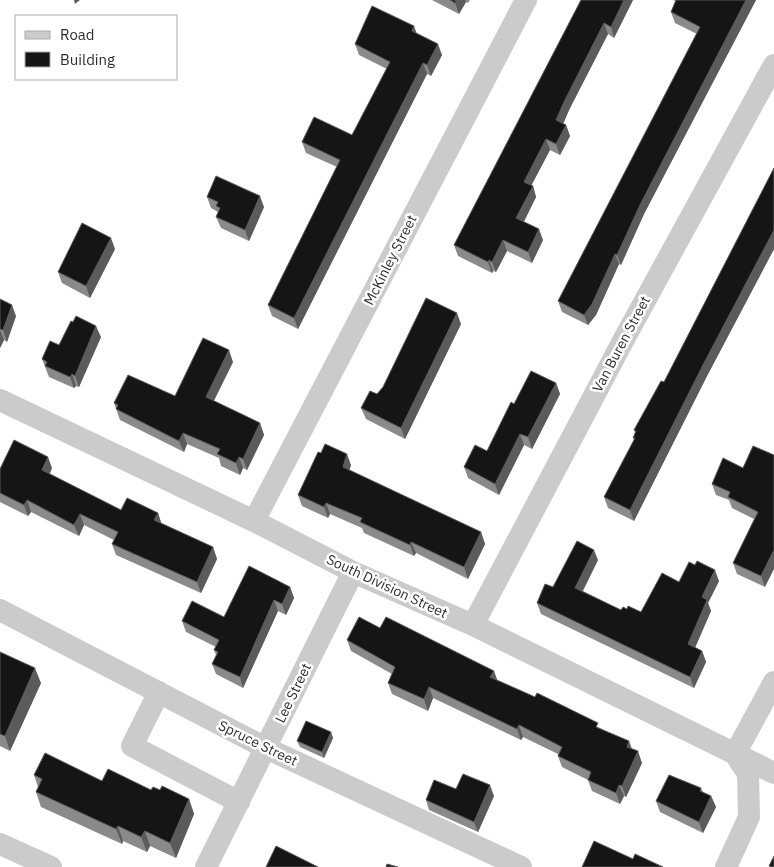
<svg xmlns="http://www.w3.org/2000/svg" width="774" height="867" font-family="'IBM Plex Sans',sans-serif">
  <rect width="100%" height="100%" fill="#fff"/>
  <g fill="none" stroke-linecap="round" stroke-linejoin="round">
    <path stroke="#cbcbcb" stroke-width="22" d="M 0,400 L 254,521 L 353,572 L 473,625 L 774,773
      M 254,521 L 526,0
      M 0,610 L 266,748 L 521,867
      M 473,625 L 624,339 L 774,65
      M 159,692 L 132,746 L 239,802
      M 0,844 L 51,867
      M 206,867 L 353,572
      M 726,867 L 749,817 L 748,774 L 735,754 L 774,682"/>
  </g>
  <path fill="#8a8a8a" d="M 432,0 L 470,0 L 468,3 L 466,2 L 459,14 Z
    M 581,0 L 633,0 L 614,38 L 608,34 L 569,110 L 563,124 L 566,125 L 570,136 L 560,155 L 550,150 L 531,185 L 533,186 L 536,197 L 524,222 L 543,240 L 532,263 L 507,251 L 496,272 L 493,271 L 492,273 L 458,256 L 454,245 Z
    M 673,0 L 756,0 L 644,214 L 621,265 L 619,264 L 596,315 L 588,325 L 562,312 L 558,301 L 697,34 L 675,23 L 671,12 L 676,1 Z
    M 417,33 L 442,55 L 431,76 L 427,74 L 298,329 L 272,316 L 268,305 L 337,167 L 306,153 L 302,142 L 352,135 L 387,69 L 359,55 L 355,44 Z
    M 774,168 L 774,249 L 707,376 L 634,521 L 608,508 L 604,497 L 634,440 L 633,438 L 635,433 L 634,430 L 664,382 Z
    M 207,197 L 264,207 L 249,241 L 221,228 L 216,217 L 218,212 L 211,208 Z
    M 115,249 L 90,298 L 62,283 L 58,272 Z
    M 0,299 L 16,316 L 7,342 L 4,340 L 0,348 Z
    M 461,324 L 405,439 L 366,419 L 361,408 Z
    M 101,337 L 79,387 L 76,386 L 74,388 L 49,377 L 42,359 L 59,345 Z
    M 233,362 L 214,401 L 260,423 L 264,435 L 247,470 L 243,468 L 240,475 L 221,466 L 219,458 L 187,444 L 184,452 L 120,420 L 114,403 L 175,396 Z
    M 556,383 L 560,394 L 532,449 L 524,445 L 499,495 L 468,478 L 464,467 L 487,451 L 514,404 Z
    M 774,455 L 765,587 L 737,574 L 733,563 L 754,519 L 732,508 L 729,500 L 716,495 L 712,484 L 743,468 Z
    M 351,465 L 349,470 L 481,532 L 485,544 L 468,579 L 416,553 L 414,556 L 364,533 L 362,528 L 330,514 L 328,518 L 302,506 L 298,495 Z
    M 52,468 L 50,474 L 121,510 L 158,513 L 161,523 L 213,547 L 217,559 L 201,593 L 116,555 L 112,544 L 114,540 L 84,525 L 79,536 L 31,512 L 28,516 L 0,502 L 0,469 Z
    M 598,560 L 583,591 L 621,610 L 627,609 L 641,612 L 679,582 L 719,581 L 708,603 L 711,611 L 695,647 L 702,651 L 706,662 L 694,688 L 541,614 L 537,603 L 553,587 Z
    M 290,587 L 294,598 L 286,615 L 278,611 L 243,688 L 216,674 L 212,664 L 216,655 L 214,650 L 216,647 L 186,632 L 182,621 L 224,617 Z
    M 380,628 L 600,728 L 632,749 L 642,763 L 626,797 L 624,796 L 620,804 L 592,791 L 588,780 L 562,767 L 558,756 L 558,754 L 523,737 L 521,740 L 433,698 L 428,711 L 392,694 L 388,683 L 392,674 L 351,651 L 347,640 Z
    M 0,652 L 41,683 L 10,751 L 0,746 Z
    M 331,732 L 333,738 L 324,758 L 300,747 L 297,741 Z
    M 34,775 L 102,781 L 151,790 L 160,790 L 189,799 L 194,814 L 176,858 L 150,846 L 147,852 L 123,841 L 122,844 L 41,807 L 36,792 L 38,787 Z
    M 701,788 L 703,792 L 711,796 L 716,807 L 703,833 L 660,812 L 656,801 Z
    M 456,789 L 494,796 L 478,832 L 429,810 L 426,800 Z"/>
  <path fill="#5b5b5b" d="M 74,0 L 80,0 L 75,4 Z
    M 456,0 L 465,0 L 466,2 L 459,14 L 455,3 Z
    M 624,0 L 633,0 L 614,38 L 611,27 Z
    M 746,0 L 756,0 L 644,214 L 621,265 L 617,255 L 641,203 Z
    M 604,23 L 608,34 L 569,110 L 560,131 L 556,120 L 565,100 Z
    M 414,26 L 418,37 L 412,31 Z
    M 438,44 L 442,55 L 431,76 L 427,65 Z
    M 423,63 L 427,74 L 298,329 L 294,318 Z
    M 566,125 L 570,136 L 560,155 L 556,144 Z
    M 546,139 L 550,150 L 528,192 L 524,182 Z
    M 533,186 L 536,197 L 520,229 L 516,218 Z
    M 260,196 L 264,207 L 249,241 L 245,230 Z
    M 539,229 L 543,240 L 532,263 L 528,252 Z
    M 774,230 L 774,249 L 707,376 L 634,521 L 630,510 L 703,365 Z
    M 111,238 L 115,249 L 90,298 L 86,286 Z
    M 503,240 L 507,251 L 496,272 L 492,262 Z
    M 615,254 L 619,264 L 596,315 L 588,325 L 584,315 Z
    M 489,260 L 493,271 L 492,273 L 488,262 Z
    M 12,305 L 16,316 L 7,342 L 3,330 Z
    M 457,313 L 461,324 L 405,439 L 401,428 Z
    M 96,326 L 101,337 L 79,387 L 75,376 Z
    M 0,330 L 4,340 L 0,348 Z
    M 229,350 L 233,362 L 210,408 L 206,397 Z
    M 72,374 L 76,386 L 74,388 L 70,377 Z
    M 556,383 L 560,394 L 532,449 L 528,437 Z
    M 260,423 L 264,435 L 247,470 L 243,459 Z
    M 183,433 L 187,444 L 184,452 L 179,441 Z
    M 520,434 L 524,445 L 499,495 L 495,484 Z
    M 347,454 L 351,465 L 347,478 L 343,467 Z
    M 48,457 L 52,468 L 46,481 L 42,470 Z
    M 239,457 L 243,468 L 240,475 L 236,463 Z
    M 27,500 L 31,512 L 28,516 L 24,505 Z
    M 326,503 L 330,514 L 328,518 L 324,507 Z
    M 158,513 L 162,525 L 154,520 Z
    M 80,514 L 84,525 L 79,536 L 74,525 Z
    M 481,532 L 485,544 L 468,579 L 464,567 Z
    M 411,542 L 416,553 L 414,556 L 410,545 Z
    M 213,547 L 217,559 L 201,593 L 197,582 Z
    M 594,550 L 598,560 L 579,598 L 575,588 Z
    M 774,550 L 774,569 L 765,587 L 761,576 Z
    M 715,570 L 719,581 L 708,603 L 711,611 L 692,655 L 688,644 L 702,597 Z
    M 290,587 L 294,598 L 286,615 L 282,604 Z
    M 274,600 L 278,611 L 243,688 L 240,677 Z
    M 702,651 L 706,662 L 694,688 L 690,677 Z
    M 35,668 L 41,683 L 10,751 L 5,736 Z
    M 494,671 L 498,682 L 490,677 Z
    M 429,687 L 433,698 L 428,711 L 424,699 Z
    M 519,725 L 523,737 L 521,740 L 517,729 Z
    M 331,732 L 333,738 L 324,758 L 322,752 Z
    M 629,741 L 633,752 L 627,747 Z
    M 638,751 L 642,763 L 626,797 L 622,786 Z
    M 490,785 L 494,796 L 478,832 L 474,822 Z
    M 619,785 L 624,796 L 620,804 L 616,793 Z
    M 711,796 L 716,807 L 703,833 L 699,822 Z
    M 189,799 L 194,814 L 176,858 L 170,843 Z
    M 118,826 L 123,841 L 122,844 L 116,829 Z
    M 145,831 L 150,846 L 147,852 L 141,837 Z"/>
  <path fill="#151515" stroke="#5b5b5b" d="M 450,0 L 456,0 L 455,3 Z
    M 581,0 L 624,0 L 611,27 L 604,23 L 565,100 L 556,120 L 566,125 L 556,144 L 546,139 L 524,182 L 533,186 L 516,218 L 539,229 L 528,252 L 503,240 L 492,262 L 489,260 L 488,262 L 454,245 Z
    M 676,0 L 746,0 L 641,203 L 617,255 L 615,254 L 592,304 L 584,315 L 558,301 L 700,27 L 671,12 Z
    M 372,6 L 414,26 L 412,31 L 438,44 L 427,65 L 423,63 L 294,318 L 268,305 L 340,160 L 302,142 L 314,117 L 352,135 L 390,62 L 355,44 Z
    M 774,168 L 774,230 L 703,365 L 630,510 L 604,497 L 635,438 L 633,438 L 636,431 L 634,430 L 661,381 L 664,382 Z
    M 216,176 L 260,196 L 245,230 L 216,217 L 220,208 L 216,206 L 218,202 L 207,197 Z
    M 82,223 L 111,238 L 86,286 L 58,272 Z
    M 426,298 L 457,313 L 401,428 L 361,408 L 370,391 L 377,394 L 383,387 Z
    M 0,299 L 12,305 L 3,330 L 0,329 Z
    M 76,316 L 96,326 L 75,376 L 72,374 L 70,377 L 45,366 L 47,362 L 42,359 L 50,341 L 59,345 L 71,321 L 73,322 Z
    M 203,338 L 229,350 L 206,397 L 260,423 L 243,459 L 239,457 L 236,463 L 217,454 L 220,449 L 183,433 L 179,441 L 116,409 L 118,405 L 114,403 L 128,375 L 175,396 Z
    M 531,371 L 556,383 L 528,437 L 520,434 L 495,484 L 464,467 L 475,445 L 487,451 L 511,402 L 514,404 Z
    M 14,440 L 48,457 L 42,470 L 121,510 L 127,498 L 158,513 L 154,520 L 213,547 L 197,582 L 112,544 L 118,532 L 80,514 L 74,525 L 27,500 L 24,505 L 0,493 L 0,469 Z
    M 325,444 L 347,454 L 343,467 L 481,532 L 464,567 L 411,542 L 410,545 L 360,522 L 362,518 L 326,503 L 324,507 L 298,495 L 318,452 L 321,453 Z
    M 753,446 L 774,455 L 774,550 L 761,576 L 733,563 L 758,512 L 728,497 L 730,492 L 712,484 L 723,458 L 743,468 Z
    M 577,541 L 594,550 L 575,588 L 621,610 L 623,607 L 627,609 L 628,606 L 641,612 L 662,573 L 679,582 L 689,562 L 695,565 L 697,561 L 715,570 L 702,597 L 707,600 L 688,644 L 702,651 L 690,677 L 537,603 L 545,584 L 553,587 Z
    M 249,566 L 290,587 L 282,604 L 274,600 L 240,677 L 212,664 L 218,652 L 214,650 L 219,640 L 182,621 L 192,601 L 224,617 Z
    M 359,617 L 380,628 L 386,617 L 494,671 L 490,677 L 535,697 L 537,693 L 598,723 L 596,727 L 629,741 L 627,747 L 638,751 L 622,786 L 619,785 L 616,793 L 588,780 L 591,772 L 558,756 L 562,747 L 519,725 L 517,729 L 429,687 L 424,699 L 388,683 L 395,667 L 347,640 Z
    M 0,652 L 35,668 L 5,736 L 0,734 Z
    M 306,721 L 331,732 L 322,752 L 297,741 Z
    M 45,753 L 102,781 L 108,769 L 151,790 L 153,787 L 160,790 L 162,786 L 189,799 L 170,843 L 145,831 L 141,837 L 118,826 L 116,829 L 36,792 L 42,779 L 34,775 Z
    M 463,774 L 490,785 L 474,822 L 426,800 L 434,780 L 456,789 Z
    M 669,775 L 701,788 L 700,791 L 711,796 L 699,822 L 656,801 Z
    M 594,841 L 633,859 L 635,854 L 663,867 L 582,867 Z
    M 276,846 L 318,867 L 266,867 Z
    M 774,856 L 774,867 L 772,867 L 769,866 Z
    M 387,864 L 398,867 L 386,867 Z"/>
  <g text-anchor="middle" stroke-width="5" stroke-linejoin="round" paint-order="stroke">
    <g font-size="14" fill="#2e2e2e" stroke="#fff">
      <text transform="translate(390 260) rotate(-63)" y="5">McKinley Street</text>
      <text transform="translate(621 344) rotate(-62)" y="5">Van Buren Street</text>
      <text transform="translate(387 586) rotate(25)" y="5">South Division Street</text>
      <text transform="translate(293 693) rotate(-64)" y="5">Lee Street</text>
      <text transform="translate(258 743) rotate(26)" y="5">Spruce Street</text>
    </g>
  </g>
  <rect x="15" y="15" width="162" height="65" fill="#ffffff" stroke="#ababab"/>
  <rect x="25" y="31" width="25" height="8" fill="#cbcbcb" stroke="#ababab"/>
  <text x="60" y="40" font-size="15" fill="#2e2e2e">Road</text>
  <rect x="25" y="52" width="25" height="15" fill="#151515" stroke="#ababab"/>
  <text x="60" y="65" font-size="15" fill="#2e2e2e">Building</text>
</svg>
